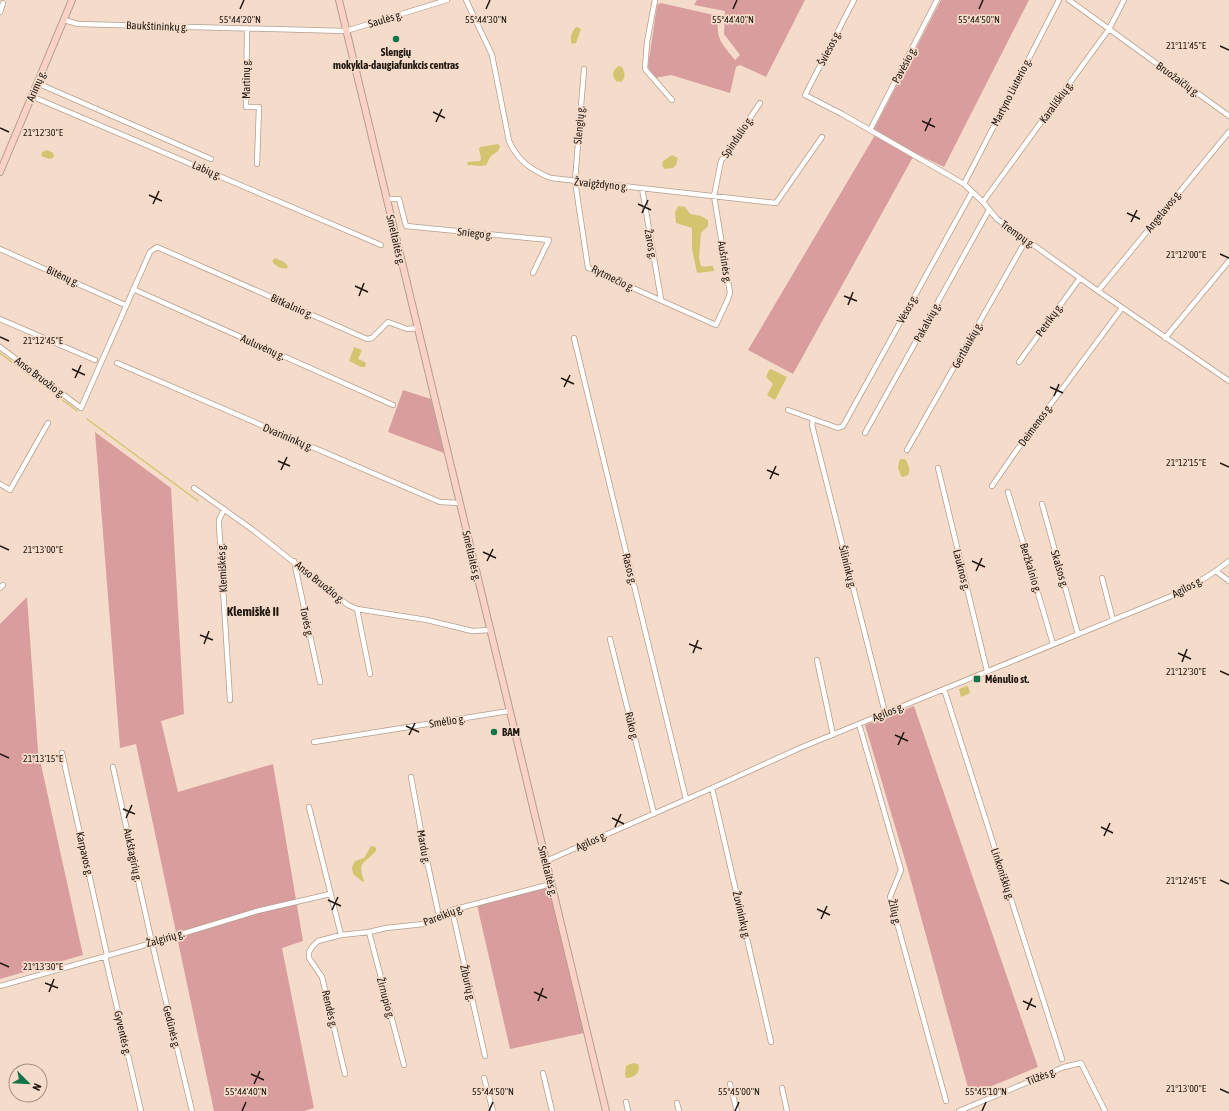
<svg xmlns="http://www.w3.org/2000/svg" width="1229" height="1111" font-family="'Asap Condensed',sans-serif">
  <rect width="100%" height="100%" fill="#f5dcca"/>
  <path fill="#d99d9e" d="M 697,0 L 805,0 L 766,77 L 740,65 L 736,67 L 730,93 L 671,75 L 655,78 L 649,70 L 648,66 L 657,6 L 658,4 L 661,3 L 718,16 C 716,40 721,42 735,60 L 740,55 L 724,34 L 725,11 L 694,5 Z
    M 941,0 L 1029,0 L 944,167 L 915,153 L 874,129 Z
    M 875,135 L 913,157 L 793,374 L 748,350 Z
    M 403,390 L 431,399 L 444,453 L 388,432 Z
    M 95,432 L 171,488 L 184,714 L 161,721 L 178,792 L 273,764 L 303,941 L 282,948 L 314,1108 L 304,1111 L 214,1111 L 136,744 L 120,748 Z
    M 27,597 L 38,751 L 83,955 L 0,979 L 0,624 Z
    M 914,706 L 1038,1067 L 970,1095 L 908,870 L 865,725 Z
    M 549,887 L 584,1033 L 510,1049 L 477,905 Z"/>
  <path fill="#d4c470" d="M 577,27 L 581,29 L 576,43 L 572,44 C 569,39 572,32 575,28 Z
    M 619,66 L 622,67 C 625,72 626,78 621,82 L 616,81 C 611,75 613,69 619,66 Z
    M 498,144 L 500,146 C 498,153 496,152 491,156 C 489,158 488,163 486,165 L 482,166 L 468,165 L 467,164 L 468,162 L 480,161 L 481,158 L 479,149 L 480,147 Z
    M 47,150 L 53,153 L 54,156 L 53,158 L 49,159 L 41,156 L 42,152 Z
    M 672,155 L 678,158 L 676,165 L 673,168 L 665,169 L 662,166 L 663,161 Z
    M 678,206 L 685,207 L 690,214 L 701,216 L 708,220 L 708,226 L 701,233 L 699,258 L 701,266 C 705,268 709,265 713,266 L 714,271 L 697,273 L 692,249 L 692,228 L 676,223 L 675,213 Z
    M 275,258 L 284,262 L 288,266 L 287,268 C 282,270 275,266 272,261 Z
    M 354,347 L 362,350 L 358,359 L 365,362 L 366,364 L 365,367 L 361,367 L 349,361 Z
    M 771,369 L 787,377 L 775,400 L 767,395 L 773,384 L 766,377 L 769,370 Z
    M 901,459 L 905,459 C 908,463 911,470 908,475 L 903,477 L 901,476 L 898,468 L 899,461 Z
    M 967,686 L 968,686 L 970,693 L 961,697 L 959,689 Z
    M 371,846 L 373,846 L 376,848 L 376,851 C 364,865 357,860 364,881 L 363,882 L 353,874 L 352,867 L 355,861 L 364,858 Z
    M 635,1063 L 639,1065 C 640,1073 634,1078 626,1078 L 625,1074 L 626,1066 L 630,1064 Z"/>
  <g fill="none" stroke-linecap="round" stroke-linejoin="round">
    <path stroke="#d4c470" stroke-width="1.5" d="M 0,353 L 77,411
      M 87,419 L 198,501"/>
    <defs>
      <path id="minor" d="M 466,0 L 492,55 L 509,141 C 518,161 531,170 551,178 L 776,203 L 822,137
        M 655,0 L 647,42 L 645,69 L 672,100
        M 854,0 L 805,95 L 842,114 L 964,184 L 983,202 L 997,219 L 1098,291 L 1229,381
        M 1069,0 L 1229,116
        M 0,12 L 3,3
        M 64,20 L 78,24 L 346,31 L 447,0
        M 247,29 L 246,107 L 259,107 L 257,164
        M 584,69 L 575,181 L 588,268 L 716,325 L 728,299 L 730,293 L 714,196 L 721,161 L 760,103
        M 37,83 L 211,159
        M 31,96 L 381,245
        M 870,130 L 937,0
        M 964,184 L 1059,0
        M 642,188 L 661,299
        M 386,199 L 399,199 L 406,226 L 549,240 L 533,273
        M 983,202 L 1109,29 L 1124,0
        M 0,249 L 125,305
        M 133,289 L 393,405
        M 1098,291 L 1229,132
        M 0,319 L 95,360
        M 574,338 L 686,799
        M 1165,338 L 1229,261
        M 0,347 L 81,408 L 150,252 L 157,247 L 367,339 L 372,338 L 388,322 L 407,329 L 418,328
        M 1019,362 L 1080,278
        M 117,363 L 440,502 L 460,503
        M 788,410 L 838,428 L 843,426 L 972,192
        M 813,420 L 812,425 L 885,713
        M 865,433 L 989,210
        M 907,450 L 1026,240
        M 938,468 L 987,671
        M 0,484 L 10,490 L 48,423
        M 992,486 L 1014,454 L 1122,308
        M 194,488 L 253,530 L 348,605 L 357,609 L 427,620 L 472,631 L 490,630
        M 1008,492 L 1053,644
        M 1042,504 L 1078,634
        M 224,509 L 219,520 L 219,525 L 230,700
        M 294,561 L 320,682
        M 1216,571 L 1229,581
        M 1102,578 L 1113,620
        M 0,588 L 3,585
        M 357,609 L 370,674
        M 610,639 L 654,814
        M 817,660 L 833,735
        M 944,689 L 1062,1059
        M 859,724 L 901,870 L 890,897 L 946,1101
        M 314,742 L 509,711
        M 62,753 L 107,955
        M 113,767 L 152,943 L 192,1111
        M 411,777 L 424,847 L 439,916
        M 712,788 L 771,1042
        M 309,807 L 341,935
        M 546,861 L 710,789 L 800,748 L 1174,595 C 1194,585 1212,575 1229,561
        M 452,910 L 485,1056
        M 369,932 L 404,1065
        M 105,956 L 141,1111
        M 0,986 L 152,943 L 257,911 L 330,894
        M 543,1073 L 552,1111
        M 345,1074 L 322,977 L 309,958 L 309,952 L 312,947 L 318,941 L 341,935 L 369,932 L 386,928 L 424,924 L 432,921 L 441,915 L 452,910 L 551,884
        M 484,1078 L 493,1111
        M 730,1084 L 737,1111
        M 782,1088 L 787,1111
        M 626,1102 L 628,1111
        M 677,1103 L 679,1111
        M 959,1111 L 1064,1067 L 1081,1063 L 1105,1111"/>
      <path id="secondary" d="M 339,0 L 606,1111
        M 0,172 L 72,0"/>
    </defs>
    <use href="#minor" stroke="#b59e8d" stroke-width="6"/>
    <use href="#secondary" stroke="#b59e8d" stroke-width="8"/>
    <use href="#minor" stroke="#fff" stroke-width="4.5"/>
    <use href="#secondary" stroke="#f9d2c5" stroke-width="6"/>
  </g>
  <path fill="none" stroke="#201711" stroke-width="1.5" d="M 240,9 L 244,0M 486,9 L 490,0M 733,9 L 737,0M 979,9 L 983,0M 1220,46 L 1229,50M 433,112 L 445,118M 922,121 L 935,127M 436,122 L 442,109M 0,128 L 9,132M 925,131 L 931,118M 149,195 L 162,201M 153,204 L 159,191M 638,204 L 651,210M 642,213 L 648,200M 1127,213 L 1140,219M 1131,222 L 1137,210M 1220,254 L 1229,258M 355,286 L 368,292M 359,296 L 364,283M 844,296 L 857,301M 848,305 L 853,292M 0,337 L 9,341M 72,369 L 85,375M 75,378 L 81,365M 561,378 L 574,384M 564,387 L 570,375M 1050,387 L 1063,393M 1054,396 L 1059,384M 278,461 L 290,466M 1220,463 L 1229,467M 281,470 L 287,457M 767,470 L 779,475M 770,479 L 776,466M 0,546 L 9,550M 483,552 L 496,558M 487,561 L 493,549M 972,561 L 985,567M 976,571 L 982,558M 200,635 L 213,640M 204,644 L 209,631M 689,644 L 702,649M 693,653 L 698,640M 1178,653 L 1191,659M 1182,662 L 1187,649M 1220,671 L 1229,675M 406,726 L 419,732M 409,735 L 415,723M 895,735 L 908,741M 898,745 L 904,732M 0,754 L 9,758M 123,809 L 135,814M 126,818 L 132,805M 612,818 L 624,824M 615,827 L 621,814M 1101,827 L 1113,833M 1104,836 L 1110,823M 1220,880 L 1229,884M 328,900 L 341,906M 817,909 L 830,915M 332,910 L 338,897M 821,919 L 827,906M 0,963 L 9,967M 45,983 L 58,988M 49,992 L 54,979M 534,992 L 547,998M 538,1001 L 543,988M 1023,1001 L 1036,1007M 1027,1010 L 1032,998M 251,1074 L 264,1080M 254,1084 L 260,1071M 1220,1089 L 1229,1093M 242,1111 L 246,1102M 489,1111 L 493,1102M 735,1111 L 739,1102M 982,1111 L 986,1102"/>
  <g fill="#137349" stroke="#f5dcca" stroke-width="1.5">
    <circle cx="396" cy="39" r="4"/>
    <rect x="973" y="675" width="8" height="8" rx="2"/>
    <circle cx="494" cy="732" r="4"/>
  </g>
  <g text-anchor="middle" stroke-width="3.5" stroke-linejoin="round" paint-order="stroke">
    <g font-size="11" fill="#201711" stroke="#f5dcca">
      <text transform="translate(385 19) rotate(-17)" y="4">Saulės g.</text>
      <text transform="translate(157 26) rotate(2)" y="4">Baukštininkų g.</text>
      <text transform="translate(829 48) rotate(-63)" y="4">Šviesos g.</text>
      <text transform="translate(904 65) rotate(-62)" y="4">Pavėsio g.</text>
      <text transform="translate(246 79) rotate(-90)" y="4">Martinų g.</text>
      <text transform="translate(1178 79) rotate(36)" y="4">Bruožaičių g.</text>
      <text transform="translate(36 86) rotate(-67)" y="4">Arimų g.</text>
      <text transform="translate(1011 92) rotate(-63)" y="4">Martyno Liuterio g.</text>
      <text transform="translate(1056 102) rotate(-54)" y="4">Karališkių g.</text>
      <text transform="translate(579 125) rotate(-85)" y="4">Slengių g.</text>
      <text transform="translate(737 137) rotate(-56)" y="4">Spindulio g.</text>
      <text transform="translate(207 170) rotate(23)" y="4">Labių g.</text>
      <text transform="translate(601 184) rotate(6)" y="4">Žvaigždyno g.</text>
      <text transform="translate(1163 211) rotate(-51)" y="4">Angelavos g.</text>
      <text transform="translate(475 233) rotate(6)" y="4">Sniego g.</text>
      <text transform="translate(1018 234) rotate(35)" y="4">Trempų g.</text>
      <text transform="translate(396 240) rotate(77)" y="4">Smeltaitės g.</text>
      <text transform="translate(651 244) rotate(80)" y="4">Žaros g.</text>
      <text transform="translate(725 262) rotate(81)" y="4">Aušrinės g.</text>
      <text transform="translate(63 276) rotate(24)" y="4">Bitėnų g.</text>
      <text transform="translate(613 278) rotate(26)" y="4">Rytmečio g.</text>
      <text transform="translate(292 306) rotate(24)" y="4">Bitkalnio g.</text>
      <text transform="translate(907 309) rotate(-61)" y="4">Vėsos g.</text>
      <text transform="translate(1049 320) rotate(-54)" y="4">Petrikų g.</text>
      <text transform="translate(927 322) rotate(-61)" y="4">Pakalvių g.</text>
      <text transform="translate(967 345) rotate(-61)" y="4">Gertlaukių g.</text>
      <text transform="translate(263 347) rotate(24)" y="4">Auluvėnų g.</text>
      <text transform="translate(40 377) rotate(37)" y="4">Anso Bruožio g.</text>
      <text transform="translate(1035 425) rotate(-54)" y="4">Deimenos g.</text>
      <text transform="translate(288 437) rotate(23)" y="4">Dvarininkų g.</text>
      <text transform="translate(472 556) rotate(77)" y="4">Smeltaitės g.</text>
      <text transform="translate(848 567) rotate(76)" y="4">Šilininkų g.</text>
      <text transform="translate(222 568) rotate(-93)" y="4">Klemiškės g.</text>
      <text transform="translate(1031 568) rotate(73)" y="4">Beržkalnio g.</text>
      <text transform="translate(630 569) rotate(76)" y="4">Rasos g.</text>
      <text transform="translate(1060 569) rotate(74)" y="4">Skalsos g.</text>
      <text transform="translate(962 570) rotate(76)" y="4">Lauknos g.</text>
      <text transform="translate(320 582) rotate(39)" y="4">Anso Bruožio g.</text>
      <text transform="translate(1187 587) rotate(-28)" y="4">Agilos g.</text>
      <text transform="translate(307 622) rotate(78)" y="4">Tovės g.</text>
      <text transform="translate(888 712) rotate(-22)" y="4">Agilos g.</text>
      <text transform="translate(447 721) rotate(-9)" y="4">Smėlio g.</text>
      <text transform="translate(632 726) rotate(76)" y="4">Rūko g.</text>
      <text transform="translate(591 841) rotate(-25)" y="4">Agilos g.</text>
      <text transform="translate(424 847) rotate(79)" y="4">Mardu g.</text>
      <text transform="translate(85 854) rotate(77)" y="4">Karpavos g.</text>
      <text transform="translate(133 855) rotate(78)" y="4">Aukštagirių g.</text>
      <text transform="translate(548 871) rotate(76)" y="4">Smeltaitės g.</text>
      <text transform="translate(1003 874) rotate(72)" y="4">Linkoniškių g.</text>
      <text transform="translate(895 912) rotate(78)" y="4">Žilių g.</text>
      <text transform="translate(443 915) rotate(-21)" y="4">Pareikių g.</text>
      <text transform="translate(742 915) rotate(77)" y="4">Žuvininkų g.</text>
      <text transform="translate(165 938) rotate(-16)" y="4">Žalgirių g.</text>
      <text transform="translate(468 983) rotate(77)" y="4">Žiburių g.</text>
      <text transform="translate(386 998) rotate(75)" y="4">Žirnupio g.</text>
      <text transform="translate(330 1009) rotate(77)" y="4">Rendės g.</text>
      <text transform="translate(172 1027) rotate(76)" y="4">Gedūnės g.</text>
      <text transform="translate(123 1033) rotate(77)" y="4">Gyventės g.</text>
      <text transform="translate(1041 1076) rotate(-22)" y="4">Tilžės g.</text>
    </g>
    <g font-size="11" font-weight="bold" fill="#201711" stroke="#f5dcca" text-anchor="start">
      <text x="396" y="56" text-anchor="middle">Slengių<tspan x="396" dy="13">mokykla-daugiafunkcis centras</tspan></text>
      <text x="985" y="683">Mėnulio st.</text>
      <text x="502" y="736">BAM</text>
    </g>
    <g font-size="13" font-weight="bold" fill="#201711" stroke="#f5dcca">
      <text x="253" y="616">Klemiškė II</text>
    </g>
  </g>
  <g font-size="10" text-anchor="middle" fill="#201711" stroke="#f5dcca" stroke-width="3.5" stroke-linejoin="round" paint-order="stroke">
    <text x="240" y="23">55°44'20"N</text>
    <text x="733" y="23">55°44'40"N</text>
    <text x="979" y="23">55°44'50"N</text>
    <text x="486" y="23">55°44'30"N</text>
    <text x="1186" y="49">21°11'45"E</text>
    <text x="43" y="136">21°12'30"E</text>
    <text x="1186" y="258">21°12'00"E</text>
    <text x="43" y="344">21°12'45"E</text>
    <text x="1186" y="466">21°12'15"E</text>
    <text x="43" y="553">21°13'00"E</text>
    <text x="1186" y="675">21°12'30"E</text>
    <text x="43" y="762">21°13'15"E</text>
    <text x="1186" y="884">21°12'45"E</text>
    <text x="43" y="970">21°13'30"E</text>
    <text x="1186" y="1092">21°13'00"E</text>
    <text x="246" y="1095">55°44'40"N</text>
    <text x="493" y="1095">55°44'50"N</text>
    <text x="739" y="1095">55°45'00"N</text>
    <text x="986" y="1095">55°45'10"N</text>
  </g>
  <g transform="translate(28 1083) rotate(114)"><circle r="19" fill="#f5dcca" stroke="#a08d80"/>
  <path d="M0-3L7 15L0 10L-7 15Z" fill="#137349"/>
  <text y="-6" font-size="11" font-weight="bold" text-anchor="middle" fill="#201711">N</text>
  </g>
</svg>
